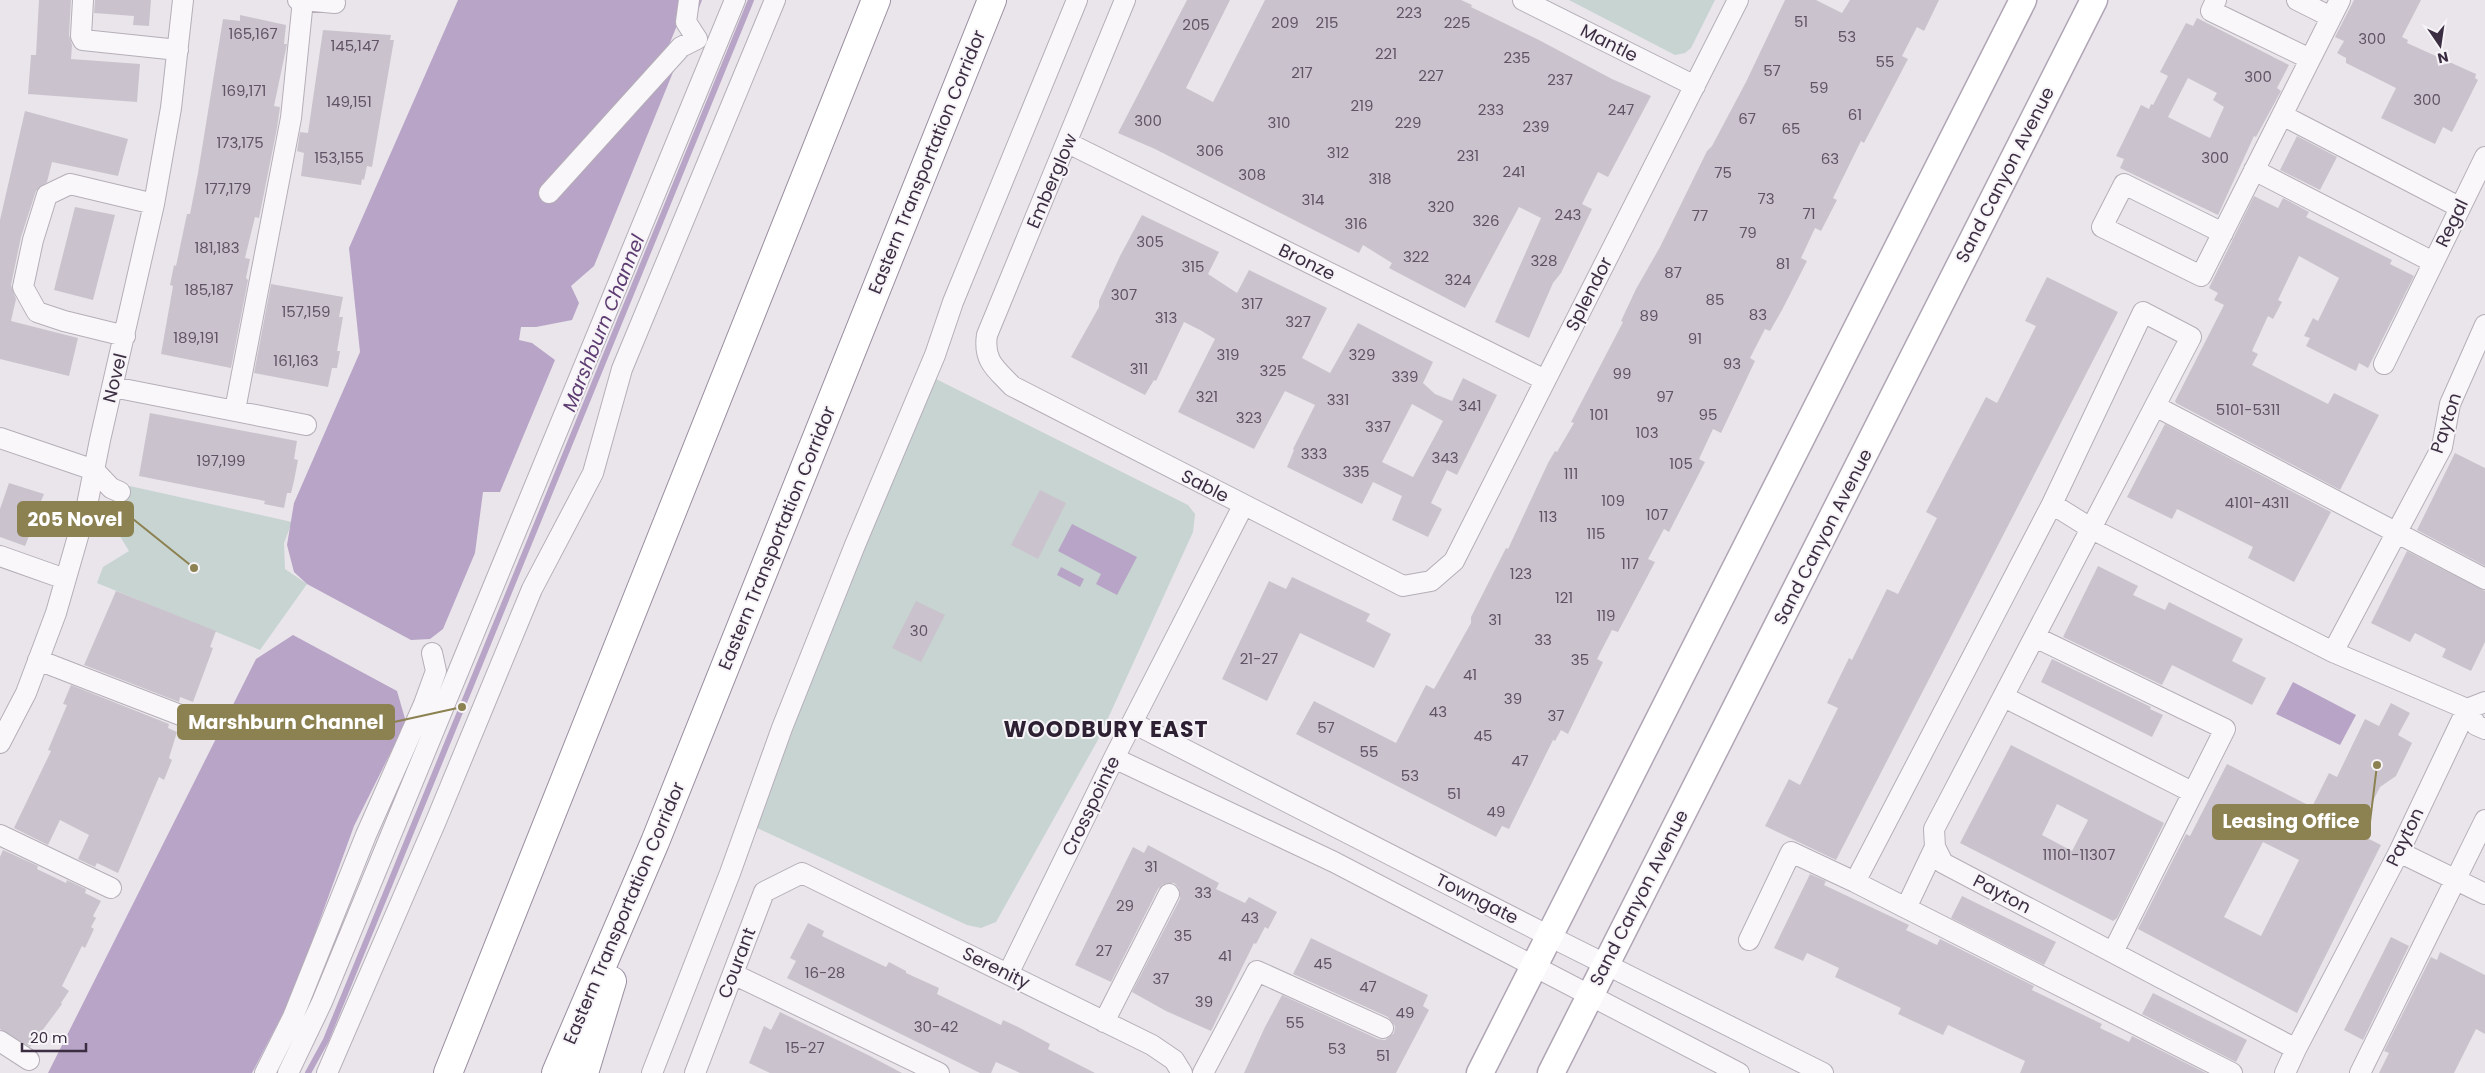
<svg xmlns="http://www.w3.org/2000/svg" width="2485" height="1073" font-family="Poppins,sans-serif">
  <rect width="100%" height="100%" fill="#e9e5eb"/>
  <path fill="#c7d4d1" d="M 1569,0 L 1715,0 L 1691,48 L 1685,53 L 1675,55 Z
    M 930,376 L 1188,505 L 1195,514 L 1193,532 L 1099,738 L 996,922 L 981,928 L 967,925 L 755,827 Z
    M 125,485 L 292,522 L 284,543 L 285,569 L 307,584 L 260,650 L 97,583 L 103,567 L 129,551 L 115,528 Z"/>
  <path fill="#b8a4c6" d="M 458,0 L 702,0 L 696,16 L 680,18 L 667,50 L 678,60 L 594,266 L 571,286 L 579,303 L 572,320 L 536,327 L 521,327 L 519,340 L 532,343 L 555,360 L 500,492 L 483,492 L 475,553 L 443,629 L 430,639 L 411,640 L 307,584 L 294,572 L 287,545 L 294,503 L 360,352 L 349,248 Z
    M 1072,524 L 1137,557 L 1117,595 L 1096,584 L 1101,574 L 1058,551 Z
    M 1061,567 L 1084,579 L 1080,587 L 1057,575 Z
    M 293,635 L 397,691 L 406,722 L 354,826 L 293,994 L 252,1073 L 48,1073 L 256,659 Z
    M 2293,682 L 2356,715 L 2340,745 L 2276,714 Z"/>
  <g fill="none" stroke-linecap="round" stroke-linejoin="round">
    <path stroke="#b8a4c6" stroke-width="6" d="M 308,1073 L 326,1040 L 751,0"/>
  </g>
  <path fill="#cac3cd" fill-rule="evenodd" d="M 39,0 L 71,0 L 69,35 L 72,45 L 71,59 L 140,64 L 137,102 L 28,94 L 31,55 L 36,55 Z
    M 95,0 L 151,0 L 149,26 L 133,25 L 134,16 L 94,13 Z
    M 1187,0 L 1230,0 L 1186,88 L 1213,102 L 1265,0 L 1461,0 L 1472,5 L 1471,7 L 1539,40 L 1612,79 L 1651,96 L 1608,177 L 1598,172 L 1582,204 L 1592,209 L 1561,273 L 1553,283 L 1529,338 L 1495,322 L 1541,218 L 1519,207 L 1465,308 L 1389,268 L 1392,263 L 1363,245 L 1359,253 L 1155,149 L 1118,133 Z
    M 1785,0 L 1816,0 L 1842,13 L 1850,0 L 1939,0 L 1924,31 L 1917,27 L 1902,56 L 1908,59 L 1864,143 L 1861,141 L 1833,198 L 1837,200 L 1821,231 L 1815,228 L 1801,258 L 1807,261 L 1782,310 L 1770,331 L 1765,329 L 1750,358 L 1755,361 L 1721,433 L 1713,429 L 1699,459 L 1705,462 L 1669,532 L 1664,529 L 1648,559 L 1655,562 L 1618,632 L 1612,630 L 1597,659 L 1603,662 L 1568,734 L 1561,730 L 1555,741 L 1553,740 L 1509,829 L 1502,826 L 1496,837 L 1296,734 L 1314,701 L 1396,743 L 1426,685 L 1434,689 L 1471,623 L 1471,617 L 1506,548 L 1508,549 L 1548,463 L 1555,451 L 1557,452 L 1574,423 L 1571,422 L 1623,322 L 1621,321 L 1636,289 L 1660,247 L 1707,151 L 1712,146 L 1746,82 Z
    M 2354,0 L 2421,0 L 2402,37 L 2408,40 L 2407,43 L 2476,74 L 2475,78 L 2478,80 L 2452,132 L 2443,127 L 2435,144 L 2381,118 L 2396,88 L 2346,63 L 2346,58 L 2337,53 L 2344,41 L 2335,37 Z
    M 240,15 L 286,25 L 284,44 L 287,44 L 274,106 L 280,107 L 277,128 L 259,218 L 255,217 L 245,258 L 250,259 L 246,278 L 248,280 L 231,368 L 161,354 L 173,286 L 170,285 L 174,265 L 176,266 L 187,214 L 190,214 L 198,173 L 223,19 L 240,21 Z
    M 2197,18 L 2289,65 L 2277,88 L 2281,91 L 2256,137 L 2254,136 L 2218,215 L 2120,168 L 2124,159 L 2116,156 L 2141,105 L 2149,109 L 2151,104 L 2153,105 L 2168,76 L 2160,72 L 2186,23 L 2193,26 ZM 2188,78 L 2217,93 L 2213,100 L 2224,107 L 2210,138 L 2168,117 Z
    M 323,30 L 391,35 L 390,40 L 394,40 L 372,167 L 367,166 L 364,180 L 362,179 L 361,185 L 301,176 L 304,153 L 297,151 L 300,132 L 308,133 Z
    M 25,111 L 128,139 L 118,176 L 52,162 L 47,182 L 36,191 L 21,237 L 11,285 L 16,299 L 11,321 L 78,338 L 69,376 L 0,359 L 0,220 Z
    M 2297,136 L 2337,157 L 2320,190 L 2280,170 Z
    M 2254,196 L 2278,208 L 2283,198 L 2309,212 L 2306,217 L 2392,260 L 2390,264 L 2414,276 L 2368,368 L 2359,363 L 2356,371 L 2306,346 L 2310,338 L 2304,336 L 2313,318 L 2318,321 L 2339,278 L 2299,256 L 2278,300 L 2282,302 L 2273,319 L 2268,316 L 2252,351 L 2258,354 L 2252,365 L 2328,404 L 2334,393 L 2379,415 L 2340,490 L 2176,403 L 2175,401 L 2224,305 L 2214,300 L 2218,293 L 2209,288 Z
    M 75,207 L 115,215 L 93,300 L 54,290 Z
    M 1142,215 L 1219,252 L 1208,274 L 1237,293 L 1249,270 L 1327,308 L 1302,358 L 1330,373 L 1358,323 L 1433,362 L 1423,383 L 1435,394 L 1452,401 L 1463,378 L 1497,395 L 1457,475 L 1447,470 L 1431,503 L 1442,509 L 1428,537 L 1392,520 L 1402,496 L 1373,482 L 1362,504 L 1287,467 L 1294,450 L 1293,449 L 1315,405 L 1285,391 L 1254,449 L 1178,412 L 1215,339 L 1200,330 L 1184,322 L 1156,381 L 1154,380 L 1145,395 L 1071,357 L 1099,307 L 1099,301 L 1120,256 ZM 1412,404 L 1443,421 L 1413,477 L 1382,462 Z
    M 2047,277 L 2118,312 L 1836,860 L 1765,826 L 1789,779 L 1800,785 L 1838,708 L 1827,703 L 1849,658 L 1852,660 L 1887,589 L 1898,594 L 1937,518 L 1926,512 L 1986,397 L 1997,403 L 2036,326 L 2025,321 Z
    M 271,284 L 343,297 L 339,317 L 343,317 L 337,351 L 340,351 L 337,368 L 332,368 L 328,387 L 254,373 Z
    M 150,413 L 297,441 L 294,459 L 298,460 L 294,481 L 291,493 L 287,493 L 284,508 L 264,504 L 265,501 L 139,476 Z
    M 2165,424 L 2331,512 L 2294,582 L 2248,558 L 2253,547 L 2177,509 L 2172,519 L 2127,497 Z
    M 2455,453 L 2485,468 L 2485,566 L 2417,530 Z
    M 9,483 L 44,494 L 41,501 L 43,502 L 25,546 L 0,537 L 0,509 Z
    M 1040,490 L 1066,503 L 1038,559 L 1011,545 Z
    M 2407,551 L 2485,591 L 2485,642 L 2471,671 L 2442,657 L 2446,649 L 2415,633 L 2410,642 L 2371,623 Z
    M 2098,566 L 2138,586 L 2133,595 L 2165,610 L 2169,602 L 2243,639 L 2232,661 L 2266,678 L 2252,705 L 2172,665 L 2162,685 L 2063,637 Z
    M 1292,577 L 1370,614 L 1366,621 L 1391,634 L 1374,668 L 1300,633 L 1267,701 L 1222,679 L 1269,581 L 1286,589 Z
    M 116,591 L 216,631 L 210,647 L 213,648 L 193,702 L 180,697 L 179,702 L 84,665 Z
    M 916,601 L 945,615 L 921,662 L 892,648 Z
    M 2052,659 L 2151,707 L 2150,709 L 2163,715 L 2152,737 L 2041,682 Z
    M 71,685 L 169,724 L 168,728 L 177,732 L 169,758 L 172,760 L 164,780 L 159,777 L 118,873 L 97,863 L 95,867 L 78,859 L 89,835 L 60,820 L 48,845 L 14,828 L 51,751 L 48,750 L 67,705 L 63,704 Z
    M 2391,703 L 2410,713 L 2398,735 L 2412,743 L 2396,776 L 2380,787 L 2357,833 L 2381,845 L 2297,1013 L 2138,929 L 2186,834 L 2190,836 L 2227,764 L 2312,807 L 2329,773 L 2337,777 L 2365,719 L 2379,726 ZM 2263,842 L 2299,860 L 2261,936 L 2224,917 Z
    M 2011,745 L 2164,823 L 2117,918 L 2113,921 L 1960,843 ZM 2057,804 L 2088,820 L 2072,851 L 2042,835 Z
    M 1148,845 L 1219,883 L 1216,889 L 1245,903 L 1249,897 L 1277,912 L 1268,929 L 1265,927 L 1256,944 L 1254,943 L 1211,1031 L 1166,1011 L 1132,992 L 1180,899 L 1179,888 L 1174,883 L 1163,884 L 1158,889 L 1111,982 L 1075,965 L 1133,847 L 1144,853 Z
    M 3,850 L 38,866 L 37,869 L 66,883 L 67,880 L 86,889 L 85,893 L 101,901 L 93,916 L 96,918 L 91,927 L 94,929 L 85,948 L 82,946 L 62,986 L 69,991 L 61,1003 L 62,1004 L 30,1047 L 0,1029 L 0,857 Z
    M 1810,874 L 1826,881 L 1824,885 L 1909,925 L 1906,930 L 1937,945 L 1940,939 L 2034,986 L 2032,990 L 2102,1024 L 2100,1028 L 2129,1042 L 2132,1036 L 2206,1073 L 2020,1073 L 2025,1061 L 1948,1025 L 1943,1035 L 1898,1014 L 1901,1008 L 1835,977 L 1839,968 L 1807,953 L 1803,961 L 1774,948 Z
    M 1962,896 L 2056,942 L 2044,965 L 1951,918 Z
    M 808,923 L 824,931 L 822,936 L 836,943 L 886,967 L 889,962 L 906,971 L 906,973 L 939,988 L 937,994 L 1001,1025 L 1003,1020 L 1020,1028 L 1050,1044 L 1048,1049 L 1095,1073 L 1020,1073 L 996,1062 L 991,1073 L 980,1073 L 787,978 L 796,961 L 790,958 Z
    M 2391,937 L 2409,946 L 2363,1040 L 2344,1030 Z
    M 1311,938 L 1428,995 L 1423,1006 L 1429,1010 L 1396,1073 L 1244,1073 L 1264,1029 L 1282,995 L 1378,1039 L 1385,1040 L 1394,1033 L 1395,1026 L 1388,1017 L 1293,974 Z
    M 2440,952 L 2485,975 L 2485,1034 L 2476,1029 L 2454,1073 L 2379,1073 L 2389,1053 L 2384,1051 L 2431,957 L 2437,960 Z
    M 2153,993 L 2247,1040 L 2236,1062 L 2142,1014 Z
    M 780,1012 L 868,1055 L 902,1073 L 770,1073 L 749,1063 L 764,1026 L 771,1030 Z"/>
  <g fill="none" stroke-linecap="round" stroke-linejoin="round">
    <defs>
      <path id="minor" d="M 83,0 L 81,36 L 83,40 L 178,50
        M 303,0 L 335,3
        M 1125,0 L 987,335 C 983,361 996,369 1012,386 L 1403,586 L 1431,581 L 1454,561 L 1738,0
        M 1523,0 L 1695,86
        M 2216,0 L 2211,11 L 2310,59
        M 2297,0 L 2331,17
        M 2282,115 L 2459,207
        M 1068,143 L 1545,380
        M 2254,170 L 2433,262
        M 549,193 L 681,47 L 697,39 L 686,22 L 689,0
        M 2223,233 L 2124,184 L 2102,227 L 2201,276 L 2340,0
        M 125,336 L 64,321 L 37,312 L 23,287 L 33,240 L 47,195 L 70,184 L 154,204
        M 2384,364 L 2485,157
        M 113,387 L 306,425
        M 2155,406 L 2485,579
        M 235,410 L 291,118 L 303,0 L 298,0
        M 0,438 L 94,470 L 111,488 L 120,492
        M 2052,504 L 2143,312 L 2191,337 L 1934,829 L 1935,847 L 1943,863 L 2296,1049 L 2399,852 L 2467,709 L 2485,702
        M 0,556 L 65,579
        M 2035,637 L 2225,729 L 2113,952
        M 2333,652 L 2442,447 L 2450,404 L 2485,325
        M 38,660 L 188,718
        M 2004,697 L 2192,792
        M 1133,723 L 1549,936 L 1823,1073
        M 0,743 L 26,693 L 56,613 L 87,505 L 100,440 L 154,204 L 171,108 L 183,0
        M 1114,758 L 1334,862 L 1739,1073
        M 0,835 L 111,888
        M 1935,847 L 1906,908 L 2232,1073
        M 2399,852 L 2485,894
        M 1855,882 L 1906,908
        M 1749,940 L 1791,852 L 1855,882 L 2052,504 L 2092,529 L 2333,652 L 2467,709 L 2476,725 L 2485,729
        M 733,974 L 939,1073
        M 1008,974 L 1114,758 L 1243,506
        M 1104,1022 L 1169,894
        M 0,1041 L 29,1060
        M 265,1073 L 293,1017 L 366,835 L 424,704 L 436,671 L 432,653
        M 288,1073 L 322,1002 L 735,0
        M 327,1073 L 436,821 L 532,589 L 593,473 L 622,369 L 775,0
        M 652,1073 L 730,873 L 782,728 L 855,545 L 935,355 L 953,302 L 1077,0
        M 695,1073 L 764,892 L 802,873 L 1152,1045 L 1174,1060 L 1182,1073
        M 1203,1073 L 1257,971 L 1383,1028
        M 2285,1073 L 2296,1049
        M 2360,1073 L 2485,820"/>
      <path id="major" d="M 1480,1073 L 2023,0
        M 1551,1073 L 2094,0"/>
      <path id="highway" d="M 448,1073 L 876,0
        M 556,1073 L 655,842 L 992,0
        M 584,1073 L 612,981"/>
    </defs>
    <use href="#minor" stroke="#b5aeb8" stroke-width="22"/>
    <use href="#major" stroke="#b0a5b5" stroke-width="29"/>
    <use href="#highway" stroke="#9a8ea0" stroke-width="30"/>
    <use href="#minor" stroke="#f9f7fa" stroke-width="20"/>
    <use href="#major" stroke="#fff" stroke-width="26"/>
    <use href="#highway" stroke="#fff" stroke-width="28"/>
  </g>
  <g text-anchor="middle" stroke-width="4" stroke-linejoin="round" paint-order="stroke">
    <g font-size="15" fill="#605365">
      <text x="1409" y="18">223</text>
      <text x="1801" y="27">51</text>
      <text x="1285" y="28">209</text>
      <text x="1327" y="28">215</text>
      <text x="1457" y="28">225</text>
      <text x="1196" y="30">205</text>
      <text x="253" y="39">165,167</text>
      <text x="1847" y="42">53</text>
      <text x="2372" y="44">300</text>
      <text x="355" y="51">145,147</text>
      <text x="1386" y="59">221</text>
      <text x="1517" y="63">235</text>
      <text x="1885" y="67">55</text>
      <text x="1772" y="76">57</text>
      <text x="1302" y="78">217</text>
      <text x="1431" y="81">227</text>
      <text x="2258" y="82">300</text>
      <text x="1560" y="85">237</text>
      <text x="1819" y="93">59</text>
      <text x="244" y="96">169,171</text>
      <text x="2427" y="105">300</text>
      <text x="349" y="107">149,151</text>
      <text x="1362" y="111">219</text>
      <text x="1491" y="115">233</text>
      <text x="1621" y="115">247</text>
      <text x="1855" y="120">61</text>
      <text x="1747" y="124">67</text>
      <text x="1148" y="126">300</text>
      <text x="1279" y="128">310</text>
      <text x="1408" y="128">229</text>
      <text x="1536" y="132">239</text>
      <text x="1791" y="134">65</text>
      <text x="240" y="148">173,175</text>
      <text x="1210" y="156">306</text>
      <text x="1338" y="158">312</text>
      <text x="1468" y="161">231</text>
      <text x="339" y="163">153,155</text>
      <text x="2215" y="163">300</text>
      <text x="1830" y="164">63</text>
      <text x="1514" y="177">241</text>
      <text x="1723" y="178">75</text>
      <text x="1252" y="180">308</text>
      <text x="1380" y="184">318</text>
      <text x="228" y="194">177,179</text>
      <text x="1766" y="204">73</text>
      <text x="1313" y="205">314</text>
      <text x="1441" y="212">320</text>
      <text x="1809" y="219">71</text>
      <text x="1568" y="220">243</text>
      <text x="1700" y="221">77</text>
      <text x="1486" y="226">326</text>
      <text x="1356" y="229">316</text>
      <text x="1748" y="238">79</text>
      <text x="1150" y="247">305</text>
      <text x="217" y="253">181,183</text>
      <text x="1416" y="262">322</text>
      <text x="1544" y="266">328</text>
      <text x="1783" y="269">81</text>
      <text x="1193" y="272">315</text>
      <text x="1673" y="278">87</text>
      <text x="1458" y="285">324</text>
      <text x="209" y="295">185,187</text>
      <text x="1124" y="300">307</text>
      <text x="1715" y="305">85</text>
      <text x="1252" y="309">317</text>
      <text x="306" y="317">157,159</text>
      <text x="1758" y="320">83</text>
      <text x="1649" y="321">89</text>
      <text x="1166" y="323">313</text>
      <text x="1298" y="327">327</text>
      <text x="196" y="343">189,191</text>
      <text x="1695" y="344">91</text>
      <text x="1228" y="360">319</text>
      <text x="1362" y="360">329</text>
      <text x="296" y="366">161,163</text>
      <text x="1732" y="369">93</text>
      <text x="1139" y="374">311</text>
      <text x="1273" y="376">325</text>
      <text x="1622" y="379">99</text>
      <text x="1405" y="382">339</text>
      <text x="1207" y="402">321</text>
      <text x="1665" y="402">97</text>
      <text x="1338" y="405">331</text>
      <text x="1470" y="411">341</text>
      <text x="2248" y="415">5101-5311</text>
      <text x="1599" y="420">101</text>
      <text x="1708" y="420">95</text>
      <text x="1249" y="423">323</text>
      <text x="1378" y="432">337</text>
      <text x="1647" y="438">103</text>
      <text x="1314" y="459">333</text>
      <text x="1445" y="463">343</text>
      <text x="221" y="466">197,199</text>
      <text x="1681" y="469">105</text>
      <text x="1356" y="477">335</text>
      <text x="1571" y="479">111</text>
      <text x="1613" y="506">109</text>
      <text x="2257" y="508">4101-4311</text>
      <text x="1657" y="520">107</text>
      <text x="1548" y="522">113</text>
      <text x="1596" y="539">115</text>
      <text x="1630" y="569">117</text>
      <text x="1521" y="579">123</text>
      <text x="1564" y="603">121</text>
      <text x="1606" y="621">119</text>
      <text x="1495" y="625">31</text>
      <text x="919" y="636">30</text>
      <text x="1543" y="645">33</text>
      <text x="1259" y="664">21-27</text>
      <text x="1580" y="665">35</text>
      <text x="1470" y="680">41</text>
      <text x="1513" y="704">39</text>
      <text x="1438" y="717">43</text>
      <text x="1556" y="721">37</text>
      <text x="1326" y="733">57</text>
      <text x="1483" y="741">45</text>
      <text x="1369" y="757">55</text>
      <text x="1520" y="766">47</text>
      <text x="1410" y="781">53</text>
      <text x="1454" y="799">51</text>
      <text x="1496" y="817">49</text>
      <text x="2079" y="860">11101-11307</text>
      <text x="1151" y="872">31</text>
      <text x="1203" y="898">33</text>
      <text x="1125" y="911">29</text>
      <text x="1250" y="923">43</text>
      <text x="1183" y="941">35</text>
      <text x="1104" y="956">27</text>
      <text x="1225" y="961">41</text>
      <text x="1323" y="969">45</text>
      <text x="825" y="978">16-28</text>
      <text x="1161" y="984">37</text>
      <text x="1368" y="992">47</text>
      <text x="1204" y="1007">39</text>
      <text x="1405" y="1018">49</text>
      <text x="1295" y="1028">55</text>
      <text x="936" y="1032">30-42</text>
      <text x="805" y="1053">15-27</text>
      <text x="1337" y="1054">53</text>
      <text x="1383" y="1061">51</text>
    </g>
    <g font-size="18" fill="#3c2e42" stroke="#f7f4f8">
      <text transform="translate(1609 43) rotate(27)" y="6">Mantle</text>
      <text transform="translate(927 162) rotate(-68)" y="6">Eastern Transportation Corridor</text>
      <text transform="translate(2005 175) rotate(-63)" y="6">Sand Canyon Avenue</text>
      <text transform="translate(1052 181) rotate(-67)" y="6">Emberglow</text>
      <text transform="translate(2452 223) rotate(-64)" y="6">Regal</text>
      <text transform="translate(1307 262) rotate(26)" y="6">Bronze</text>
      <text transform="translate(1589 294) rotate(-63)" y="6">Splendor</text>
      <text transform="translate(115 378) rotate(-76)" y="6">Novel</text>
      <text transform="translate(2446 423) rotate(-72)" y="6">Payton</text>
      <text transform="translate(1205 486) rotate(27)" y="6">Sable</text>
      <text transform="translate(1823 537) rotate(-63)" y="6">Sand Canyon Avenue</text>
      <text transform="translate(777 538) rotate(-68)" y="6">Eastern Transportation Corridor</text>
      <text transform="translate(1091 806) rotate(-64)" y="6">Crosspointe</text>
      <text transform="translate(2405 837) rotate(-64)" y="6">Payton</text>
      <text transform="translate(2002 894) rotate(28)" y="6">Payton</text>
      <text transform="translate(1639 898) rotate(-63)" y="6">Sand Canyon Avenue</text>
      <text transform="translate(1477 899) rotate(27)" y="6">Towngate</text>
      <text transform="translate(624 913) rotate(-67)" y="6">Eastern Transportation Corridor</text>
      <text transform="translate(737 963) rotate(-69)" y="6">Courant</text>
      <text transform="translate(996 968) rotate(26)" y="6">Serenity</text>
    </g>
    <g font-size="19" font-style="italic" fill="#5d3c71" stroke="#f7f4f8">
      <text transform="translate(603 323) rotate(-68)" y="7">Marshburn Channel</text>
    </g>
    <g font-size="22" font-weight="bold" letter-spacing="1" fill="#2e2033" stroke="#f7f4f8">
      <text x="1106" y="737">WOODBURY EAST</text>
    </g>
  </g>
  <path fill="none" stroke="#8c8150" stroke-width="2" d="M194 568L133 519M462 707L394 722M2377 765L2370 822"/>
  <g fill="#8c8150" stroke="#f7f4f8" stroke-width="2">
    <circle cx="194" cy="568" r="5"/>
    <circle cx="462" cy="707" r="5"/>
    <circle cx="2377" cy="765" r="5"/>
  </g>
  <g fill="#8c8150" stroke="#8c8150" stroke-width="2">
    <rect x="18" y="502" width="115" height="34" rx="5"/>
    <rect x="178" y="705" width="216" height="34" rx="5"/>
    <rect x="2213" y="805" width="157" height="34" rx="5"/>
  </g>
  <g font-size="19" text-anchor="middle" font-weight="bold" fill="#fff">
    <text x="75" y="526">205 Novel</text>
    <text x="286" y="729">Marshburn Channel</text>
    <text x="2291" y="828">Leasing Office</text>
  </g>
  <g transform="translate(2440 45) rotate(167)" stroke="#f7f4f8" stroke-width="4" paint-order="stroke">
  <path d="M0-4L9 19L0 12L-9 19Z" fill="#3c2e42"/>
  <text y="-8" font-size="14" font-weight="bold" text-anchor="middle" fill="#3c2e42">N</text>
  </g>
  <path d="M22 1043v8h64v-8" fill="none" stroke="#3c2e42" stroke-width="2.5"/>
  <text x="30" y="1043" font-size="15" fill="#3c2e42" stroke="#f7f4f8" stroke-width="4" paint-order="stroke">20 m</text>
</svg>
